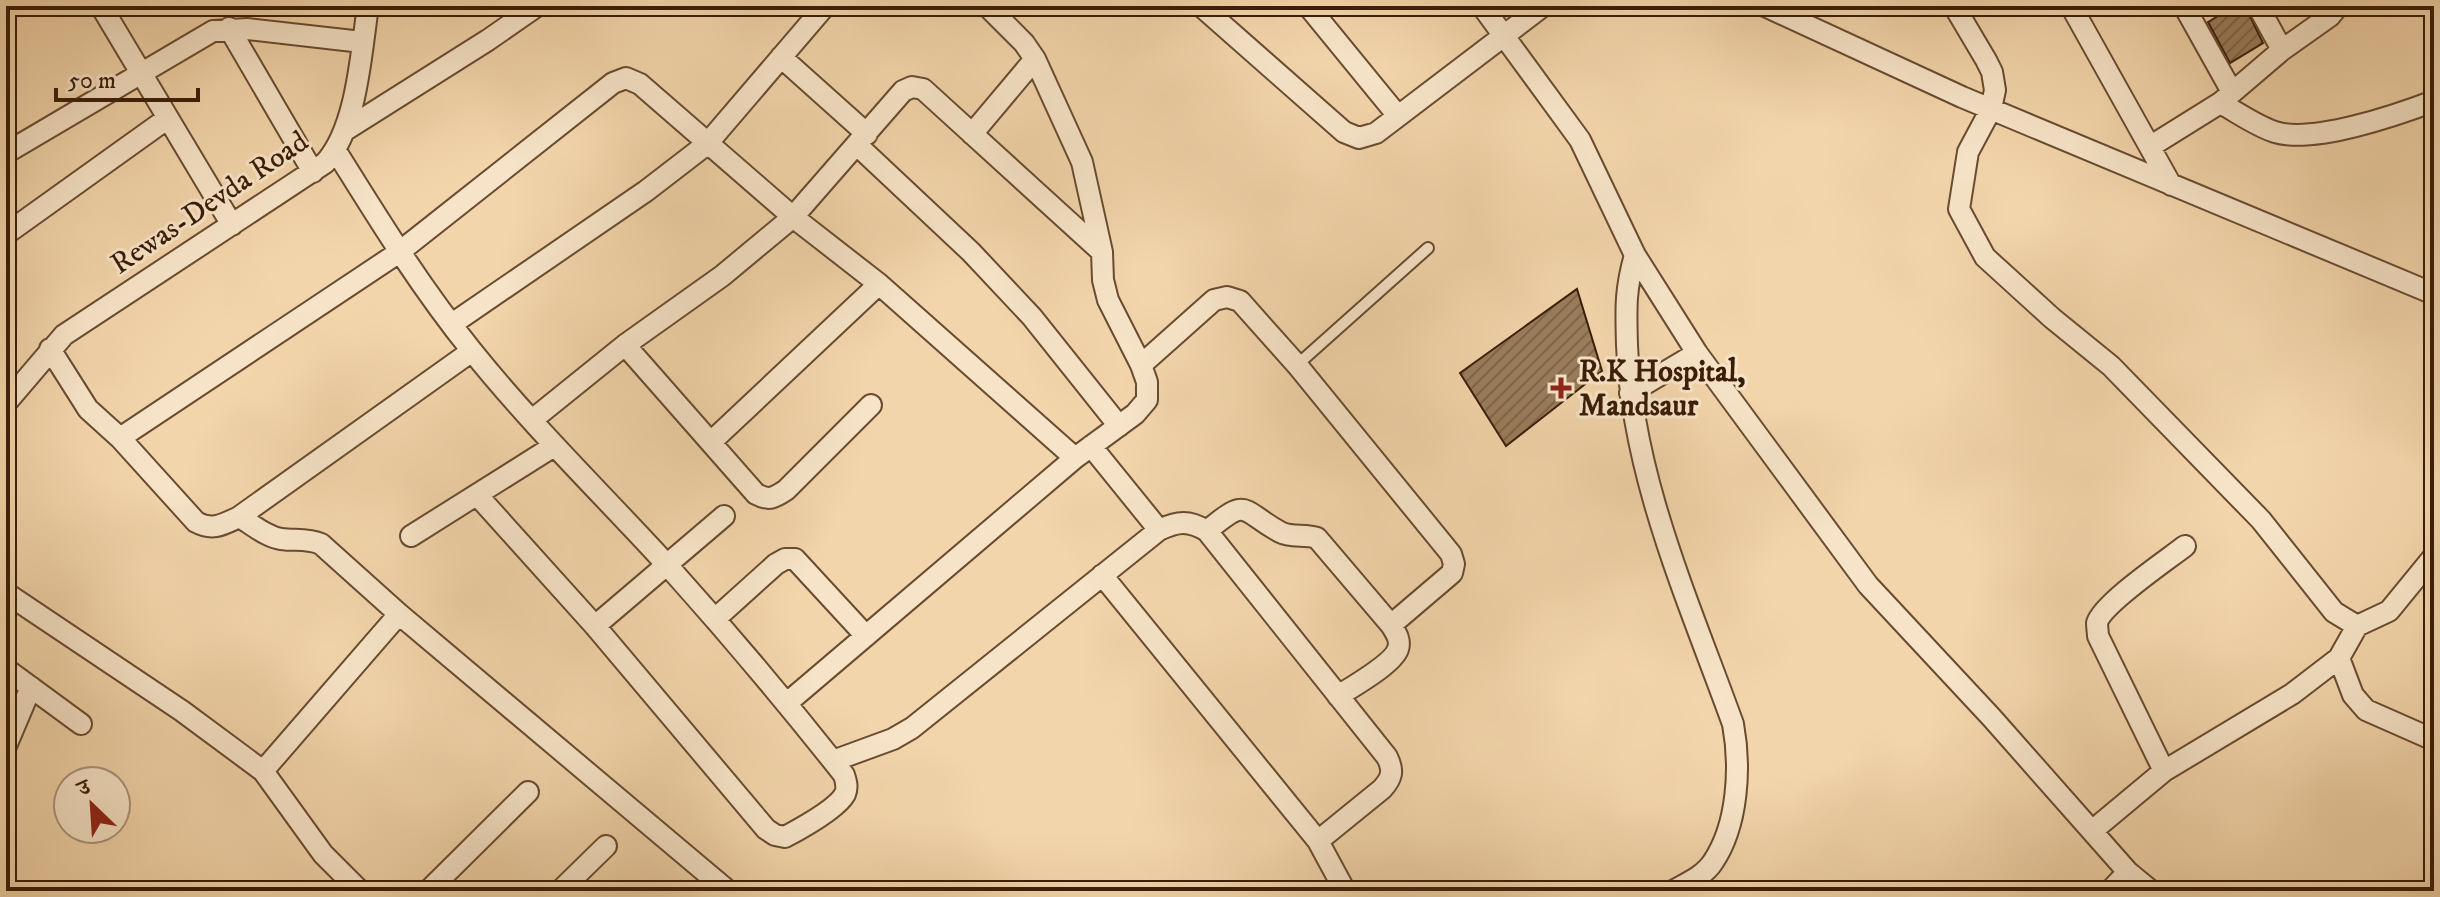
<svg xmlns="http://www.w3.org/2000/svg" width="2440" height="897" font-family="'IM FELL DW Pica','Noto Serif Devanagari',serif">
  <defs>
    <pattern id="building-hatch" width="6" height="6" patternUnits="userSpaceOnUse" patternTransform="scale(2)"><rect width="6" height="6" fill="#9a7d5c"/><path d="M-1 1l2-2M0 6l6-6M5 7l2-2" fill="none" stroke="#7f664a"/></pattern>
  </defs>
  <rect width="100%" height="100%" fill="#f3d5ab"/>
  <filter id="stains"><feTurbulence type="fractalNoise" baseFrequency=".0025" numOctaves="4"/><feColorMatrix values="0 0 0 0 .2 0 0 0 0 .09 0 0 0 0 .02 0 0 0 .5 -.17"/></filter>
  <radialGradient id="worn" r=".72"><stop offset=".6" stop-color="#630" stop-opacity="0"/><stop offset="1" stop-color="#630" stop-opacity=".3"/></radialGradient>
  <path fill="url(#building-hatch)" stroke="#3a1d07" stroke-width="2" d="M 2235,6 L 2245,6 L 2263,43 L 2230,63 L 2208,22 Z
    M 1577,289 L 1602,371 L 1506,446 L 1460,373 Z"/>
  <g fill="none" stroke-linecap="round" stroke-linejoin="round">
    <defs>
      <path id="lane" d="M 1297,365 L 1428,248"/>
      <path id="street" d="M 101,6 L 232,225
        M 1201,6 L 1344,132 L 1359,138 L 1376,133 L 1543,6
        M 1308,6 L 1398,116
        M 1482,6 L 1580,140 L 1635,255 L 1697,353 L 1868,585 L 1992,718 L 2128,872 L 2151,891
        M 1765,6 L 1962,97 L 2434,294
        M 1954,6 L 1986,60 L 1992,72 L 1995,90 L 1991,109 L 1968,152 L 1959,209 L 1985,257 L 2052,318 L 2111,366 L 2261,520 L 2334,612 L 2357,626 L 2389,611 L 2434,556
        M 2071,6 L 2171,185
        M 2184,6 L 2232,92
        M 2258,6 L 2282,50
        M 6,7 L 8,6
        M 229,28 L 313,172
        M 781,57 L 867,134
        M 2220,103 C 2237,112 2256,126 2275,132 C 2313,144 2397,115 2434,101
        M 347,129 L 488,40 L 537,6
        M 972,134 L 1035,59
        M 857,145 L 971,252 L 1032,317 L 1119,426
        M 2151,146 L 2220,103 L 2282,50 L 2330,16 L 2338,6
        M 336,151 C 379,220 421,288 472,351 C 533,427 603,495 668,566 C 729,634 787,703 844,775 C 846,781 848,787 845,794 C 837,809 800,829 785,837 L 775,835 L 766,829 L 595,626 L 478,496
        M 6,153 L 213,31 L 247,29 L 362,42
        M 6,234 L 168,118
        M 1635,255 C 1625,290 1626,309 1627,345 C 1632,477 1689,602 1733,724 C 1741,767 1738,825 1713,862 C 1704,876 1687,883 1673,891
        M 452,324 L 646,191 L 707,144 L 825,6
        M 625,345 L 756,494 C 769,501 774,498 786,490 L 871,405
        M 50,349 L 88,409 L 120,438 L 196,522 C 213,531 222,525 239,517 L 472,351
        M 1141,365 L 1214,300 L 1227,297 L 1240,301 L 1297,365 L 1451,554 L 1454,564 L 1452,573 L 1391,625
        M 1630,393 L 1697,353
        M 6,403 L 64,335 L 325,163 C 357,128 361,53 368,6
        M 532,420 L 625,345 L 722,276 L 793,217 L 903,91 L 912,87 L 923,89 L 1102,252
        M 120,438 L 398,253 L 613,83 L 626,78 L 640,84 L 793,217 L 879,284 L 1075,458
        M 711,442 L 879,284
        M 1091,446 L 1159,530
        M 239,517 C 252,524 266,537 281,539 C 295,541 307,538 321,544 L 399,614 L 728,891
        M 1207,531 C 1249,496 1240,510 1280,532 C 1291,538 1305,534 1317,538 L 1391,625 C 1396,633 1401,640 1398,649 C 1393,664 1352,687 1338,696
        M 411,536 L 554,446
        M 1102,575 L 1318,841 L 1345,891
        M 6,593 L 182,711 L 263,771 L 323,854 L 360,891
        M 715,619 L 776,564 L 785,559 L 795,559 L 866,636
        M 595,626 L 724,516
        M 2339,658 L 2353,695 L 2366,710 L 2434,740
        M 6,669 L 81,724
        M 787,703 L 1075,458 L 1135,414 L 1147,400 L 1147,382 L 1141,365 L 1108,300 L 1103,280 L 1102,252 L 1082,162 L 1035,59 L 1024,43 L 987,6
        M 6,746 L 31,687
        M 833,761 L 893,739 L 912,728 L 1159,530 C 1178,521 1189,520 1207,531 L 1387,757 C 1394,771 1392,778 1382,789 L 1318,841
        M 263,771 L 399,614
        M 2164,771 L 2098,636 C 2098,634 2097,626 2097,623 C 2102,604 2167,560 2185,546
        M 2092,831 L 2164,771 L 2292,694 L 2339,658 L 2357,626
        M 428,891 L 528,792
        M 560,891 L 606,846
        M 2110,891 L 2128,872"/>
    </defs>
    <use href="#lane" stroke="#684b30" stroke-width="14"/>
    <use href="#street" stroke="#684b30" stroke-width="24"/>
    <use href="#lane" stroke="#f7e4c8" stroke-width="10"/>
    <use href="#street" stroke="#f7e4c8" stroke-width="20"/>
  </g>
  <path fill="#8f2418" stroke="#f7e4c8" stroke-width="3" d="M1557 376h8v8h8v8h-8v8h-8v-8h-8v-8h8z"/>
  <g text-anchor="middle" stroke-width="6" stroke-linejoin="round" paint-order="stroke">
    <g font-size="30" fill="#3a1d07" stroke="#f7e4c8">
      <text transform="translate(209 202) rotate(-34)" y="10">Rewas-Devda Road</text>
    </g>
    <g font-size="30" font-weight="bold" fill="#3a1d07" stroke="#f7e4c8" text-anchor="start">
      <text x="1579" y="381">R.K Hospital,<tspan x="1579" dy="34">Mandsaur</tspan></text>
    </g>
  </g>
  <rect width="2440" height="897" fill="none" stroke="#f3d5ab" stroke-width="32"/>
  <rect x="8" y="8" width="2424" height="881" fill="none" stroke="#3a1d07" stroke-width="4"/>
  <rect x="16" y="16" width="2408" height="865" fill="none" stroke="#3a1d07" stroke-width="2"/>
  <g transform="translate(92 805) rotate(335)"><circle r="38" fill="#f7e4c8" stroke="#ab947b" stroke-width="2"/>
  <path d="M0-6L14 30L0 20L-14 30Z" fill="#8f2418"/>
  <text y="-12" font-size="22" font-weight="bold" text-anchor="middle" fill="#3a1d07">उ</text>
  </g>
  <path d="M56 88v12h142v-12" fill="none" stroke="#3a1d07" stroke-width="4"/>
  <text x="68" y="88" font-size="24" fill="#3a1d07" stroke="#f7e4c8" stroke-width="6" paint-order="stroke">50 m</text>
  <rect width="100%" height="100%" filter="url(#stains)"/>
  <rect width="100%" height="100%" fill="url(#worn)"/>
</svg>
